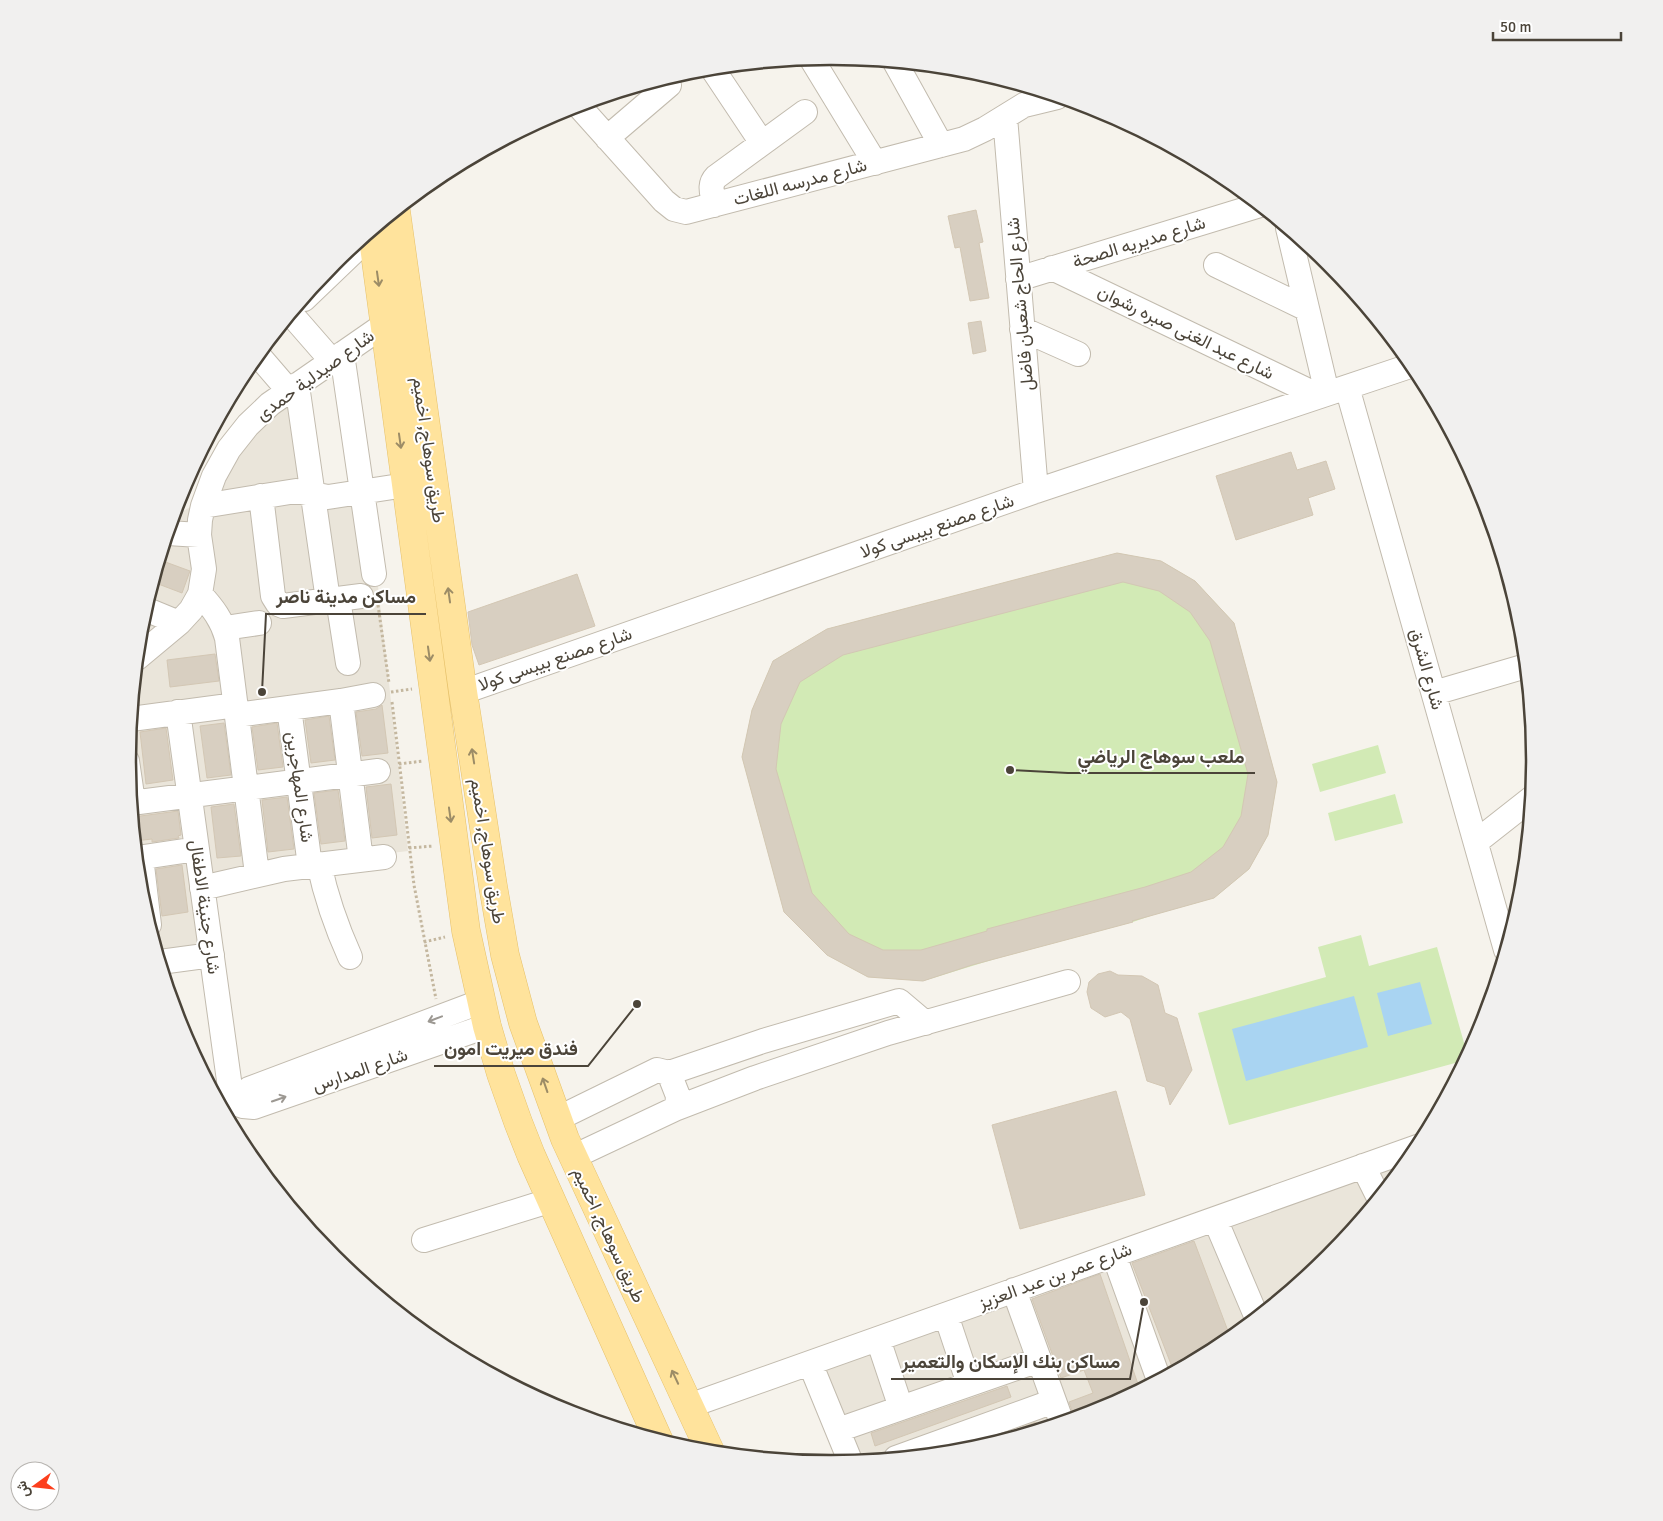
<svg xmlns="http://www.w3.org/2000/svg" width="1663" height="1521" font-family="Signika,Vazirmatn,sans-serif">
  <rect width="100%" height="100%" fill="#f6f3ec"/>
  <path fill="#eae5da" d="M 292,379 L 311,490 L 366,488 L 378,586 L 408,851 L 194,877 L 204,951 L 159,958 L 141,898 L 127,760 L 141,623 L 173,517 L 192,506 Z
    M 1410,1161 L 1329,1259 L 1223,1346 L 1101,1411 L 969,1451 L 846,1463 L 811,1375 Z"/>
  <path fill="#d2eab5" d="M 1117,553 L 1161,561 L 1195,581 L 1234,623 L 1277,782 L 1268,835 L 1249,869 L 1214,898 L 1153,915 L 1133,922 L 995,959 L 923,981 L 868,977 L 827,955 L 784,912 L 742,757 L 752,710 L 773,661 L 827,629 Z
    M 1378,745 L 1386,773 L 1320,792 L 1312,764 Z
    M 1395,794 L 1403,823 L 1335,841 L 1328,813 Z
    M 1361,935 L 1369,966 L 1437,947 L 1468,1057 L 1466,1060 L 1229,1125 L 1198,1013 L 1326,977 L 1318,947 Z"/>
  <path fill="#a9d4f2" d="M 1420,982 L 1432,1024 L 1388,1036 L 1377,993 Z
    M 1354,996 L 1368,1047 L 1246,1081 L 1232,1029 Z"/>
  <path fill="#d8cfc1" stroke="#d3c7b4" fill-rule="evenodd" d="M 976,210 L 983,242 L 979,243 L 989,298 L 970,301 L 960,247 L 955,248 L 948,216 Z
    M 981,321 L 986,351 L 973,354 L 968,323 Z
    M 1291,452 L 1297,470 L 1326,461 L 1335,489 L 1308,498 L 1313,515 L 1236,540 L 1216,476 Z
    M 1117,553 L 1161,561 L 1195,581 L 1234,623 L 1277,782 L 1268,835 L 1249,869 L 1214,898 L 1132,921 L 1133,922 L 972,965 L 923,981 L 868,977 L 827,955 L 784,912 L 742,757 L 752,710 L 773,661 L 827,629 ZM 1123,582 L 1159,591 L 1190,612 L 1210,641 L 1248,774 L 1241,816 L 1223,847 L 1191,872 L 1145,887 L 987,929 L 987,931 L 921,950 L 883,950 L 849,934 L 812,893 L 776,769 L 781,724 L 800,682 L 843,655 Z
    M 160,560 L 190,571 L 182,593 L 153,582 Z
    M 577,574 L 595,626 L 479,665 L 472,645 L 468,612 Z
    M 215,654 L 219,681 L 170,687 L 167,660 Z
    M 382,705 L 388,753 L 362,756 L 356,712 L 376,709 Z
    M 329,716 L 335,760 L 311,763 L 305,720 Z
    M 224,723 L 231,775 L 207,778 L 200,726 Z
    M 277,723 L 283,767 L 258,770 L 252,727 Z
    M 166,728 L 173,780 L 146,784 L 140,732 Z
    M 391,784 L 397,835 L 372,838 L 366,787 Z
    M 338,790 L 345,841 L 321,844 L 314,793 Z
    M 287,797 L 294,849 L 268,852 L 262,800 Z
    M 234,804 L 241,856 L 217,858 L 211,807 Z
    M 178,811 L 181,835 L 178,836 L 179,838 L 152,842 L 152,839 L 135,841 L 133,817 Z
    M 182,865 L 188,912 L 162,916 L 156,869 Z
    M 1110,971 L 1118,975 L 1142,976 L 1158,985 L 1165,1013 L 1177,1018 L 1192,1070 L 1170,1105 L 1165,1087 L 1147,1081 L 1130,1019 L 1121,1012 L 1105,1017 L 1091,1008 L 1087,992 L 1089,982 L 1098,974 Z
    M 1116,1091 L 1145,1195 L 1020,1229 L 992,1125 Z
    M 1194,1241 L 1231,1339 L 1223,1346 L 1174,1372 L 1132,1263 Z
    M 1100,1274 L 1140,1390 L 1101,1411 L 1075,1419 L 1069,1402 L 1093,1393 L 1084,1370 L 1061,1378 L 1032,1299 Z
    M 1007,1386 L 1011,1397 L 875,1446 L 871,1433 Z
    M 1036,1422 L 1039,1430 L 966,1452 L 965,1448 Z"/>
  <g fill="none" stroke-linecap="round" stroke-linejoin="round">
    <defs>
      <path id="minor" d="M 811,58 L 875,163
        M 895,62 L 941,145
        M 712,68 L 762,143
        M 578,105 L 664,201 L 674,209 L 686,212 L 964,139 L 985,129 L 1024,105 L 1057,97
        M 1005,117 L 1036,491
        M 607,138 L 669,85
        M 714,205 C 713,195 708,185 716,177 L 805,112
        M 1288,228 L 1327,393
        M 1216,265 L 1307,309
        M 1052,268 L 1319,396
        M 1018,279 L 1260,205
        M 304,299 L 372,234
        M 291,314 L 332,361
        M 1022,329 L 1078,354
        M 342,354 L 374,574
        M 258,355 L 289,391
        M 297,385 L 328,600
        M 1347,387 L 1506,950
        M 261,496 L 273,596 L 278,604 L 283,606 L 361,596
        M 203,506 L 296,491 L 328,497 L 406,485
        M 168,533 L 199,535
        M 200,594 C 213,608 222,620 227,638 L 257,874
        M 338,599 L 348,663
        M 145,609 L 179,623
        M 225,628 L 259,623
        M 137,658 L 179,623 L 191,610 L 200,594 L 204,569 L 199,535 L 200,520 L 203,506 L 214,476 L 229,449 L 248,425 L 270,404 L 384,325
        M 463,692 L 1036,491 L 1413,365
        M 1434,693 L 1526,666
        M 341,701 L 361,860
        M 289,708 L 310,866
        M 178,712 L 232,1102
        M 237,715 L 341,701 L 373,695
        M 131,719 L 236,705
        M 127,761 L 133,802
        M 131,803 L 378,771
        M 1476,842 L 1532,798
        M 141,857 L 149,925
        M 137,858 L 197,849
        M 319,864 C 326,897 336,926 350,957
        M 202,888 L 284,869 L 384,857
        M 160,962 L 212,955
        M 669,1073 L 763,1041 L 899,1001 L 925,1023
        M 232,1102 L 243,1106 L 254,1107 L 487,1026
        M 222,1108 L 249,1089 L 480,1002
        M 677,1108 L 755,1078 L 888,1033 L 1068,982
        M 557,1119 L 657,1070 L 669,1073 L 678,1096 L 677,1108 L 573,1157
        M 1363,1166 L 1379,1198
        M 1215,1219 L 1257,1318
        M 424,1240 L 552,1200
        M 1114,1255 L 1159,1380
        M 1014,1290 L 1062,1423
        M 946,1315 L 969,1384
        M 878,1339 L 901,1408
        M 810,1363 L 851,1463
        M 689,1406 L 1420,1146
        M 838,1430 L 1039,1360
        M 896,1458 L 1054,1401"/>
      <path id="major" d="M 396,211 L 463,692 L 493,886 L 505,955 L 523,1023 L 565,1139 L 711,1453
        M 372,231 L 466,931 L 487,1026 L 501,1074 L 518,1122 L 531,1155 L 659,1441"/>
    </defs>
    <use href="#minor" stroke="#c2bbae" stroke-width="26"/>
    <use href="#major" stroke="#e6c16a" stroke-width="29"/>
    <path stroke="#c4b79f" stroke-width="3" stroke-dasharray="2.5 2.5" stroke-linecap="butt" d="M 378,605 L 389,683
      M 391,692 L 412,689
      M 392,702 L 414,885 L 436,999
      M 399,764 L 423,761
      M 409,848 L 433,846
      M 424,942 L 445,937"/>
    <use href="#minor" stroke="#fff" stroke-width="24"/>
    <use href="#major" stroke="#ffe39c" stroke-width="28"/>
  </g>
  <defs><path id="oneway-shaft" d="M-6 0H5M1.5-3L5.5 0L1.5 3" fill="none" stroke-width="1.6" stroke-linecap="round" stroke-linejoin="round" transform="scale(1.25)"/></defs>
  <g stroke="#9c8c66">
    <use href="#oneway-shaft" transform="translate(378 279) rotate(82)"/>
    <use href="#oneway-shaft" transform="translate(400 441) rotate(82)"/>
    <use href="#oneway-shaft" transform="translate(449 595) rotate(-98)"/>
    <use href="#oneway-shaft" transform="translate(429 654) rotate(82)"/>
    <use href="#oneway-shaft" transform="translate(473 756) rotate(-99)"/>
    <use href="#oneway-shaft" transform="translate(450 815) rotate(82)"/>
    <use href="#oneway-shaft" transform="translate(545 1085) rotate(-109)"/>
    <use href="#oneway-shaft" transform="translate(675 1377) rotate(-115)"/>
  </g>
  <g stroke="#9c9892">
    <use href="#oneway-shaft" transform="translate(435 1019) rotate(159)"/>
    <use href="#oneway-shaft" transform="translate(279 1099) rotate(-19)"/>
  </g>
  <g text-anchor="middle" stroke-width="4" stroke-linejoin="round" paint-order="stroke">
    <g font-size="18" fill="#4b4439" stroke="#fff">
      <text transform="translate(800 182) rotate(-15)" y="6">شارع مدرسه اللغات</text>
      <text transform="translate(1139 242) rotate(-17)" y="6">شارع مديريه الصحة</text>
      <text transform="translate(1020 304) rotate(-95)" y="6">شارع الحاج شعبان فاضل</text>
      <text transform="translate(1186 332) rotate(26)" y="6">شارع عبد الغنى صبره رشوان</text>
      <text transform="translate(315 375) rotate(-36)" y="6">شارع صيدلية حمدى</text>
      <text transform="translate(429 450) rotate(82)" y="6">طريق سوهاج, اخميم</text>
      <text transform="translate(937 526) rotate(-19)" y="6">شارع مصنع بيبسى كولا</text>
      <text transform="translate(555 659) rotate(-19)" y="6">شارع مصنع بيبسى كولا</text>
      <text transform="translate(1427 669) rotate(74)" y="6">شارع الشرق</text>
      <text transform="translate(300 787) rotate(82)" y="6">شارع المهاجرين</text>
      <text transform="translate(488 851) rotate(81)" y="6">طريق سوهاج, اخميم</text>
      <text transform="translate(205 907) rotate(82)" y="6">شارع جنينة الاطفال</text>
      <text transform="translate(360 1070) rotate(-19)" y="6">شارع المدارس</text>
      <text transform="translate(609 1235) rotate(65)" y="6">طريق سوهاج, اخميم</text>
      <text transform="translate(1055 1276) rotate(-20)" y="6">شارع عمر بن عبد العزيز</text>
    </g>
  </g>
  <path d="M0 0H1663V1521H0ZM136 760a695 695 0 1 1 1390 0a695 695 0 1 1-1390 0Z" fill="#f1f0ef" fill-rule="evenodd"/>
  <path fill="none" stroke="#4b4439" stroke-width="2.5" d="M136 760a695 695 0 1 1 1390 0a695 695 0 1 1-1390 0Z"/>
  <path fill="none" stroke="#4b4439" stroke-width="2" d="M262 692L266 614H426M1010 770L1068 773H1255M637 1004L588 1066H434M1144 1302L1130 1379H891"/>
  <g fill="#4b4439" stroke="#fff" stroke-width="2">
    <circle cx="262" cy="692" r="5"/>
    <circle cx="1010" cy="770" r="5"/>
    <circle cx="637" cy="1004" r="5"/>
    <circle cx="1144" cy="1302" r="5"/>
  </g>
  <g font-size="19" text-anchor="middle" font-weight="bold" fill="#4b4439" stroke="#fff" stroke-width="4" stroke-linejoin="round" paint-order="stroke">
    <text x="346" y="603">مساكن مدينة ناصر</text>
    <text x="1161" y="763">ملعب سوهاج الرياضي</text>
    <text x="511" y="1055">فندق ميريت امون</text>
    <text x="1011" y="1368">مساكن بنك الإسكان والتعمير</text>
  </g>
  <g transform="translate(35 1486) rotate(255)"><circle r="24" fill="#ffffff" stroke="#b7b4b0"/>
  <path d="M0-4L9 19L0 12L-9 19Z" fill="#fc3f1d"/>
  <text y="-8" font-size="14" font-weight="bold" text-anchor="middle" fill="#4b4439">ش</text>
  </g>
  <path d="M1493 32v8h128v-8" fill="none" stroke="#4b4439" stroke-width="2.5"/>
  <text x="1500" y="32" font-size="15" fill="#4b4439" stroke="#ffffff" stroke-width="4" paint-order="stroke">50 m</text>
</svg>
